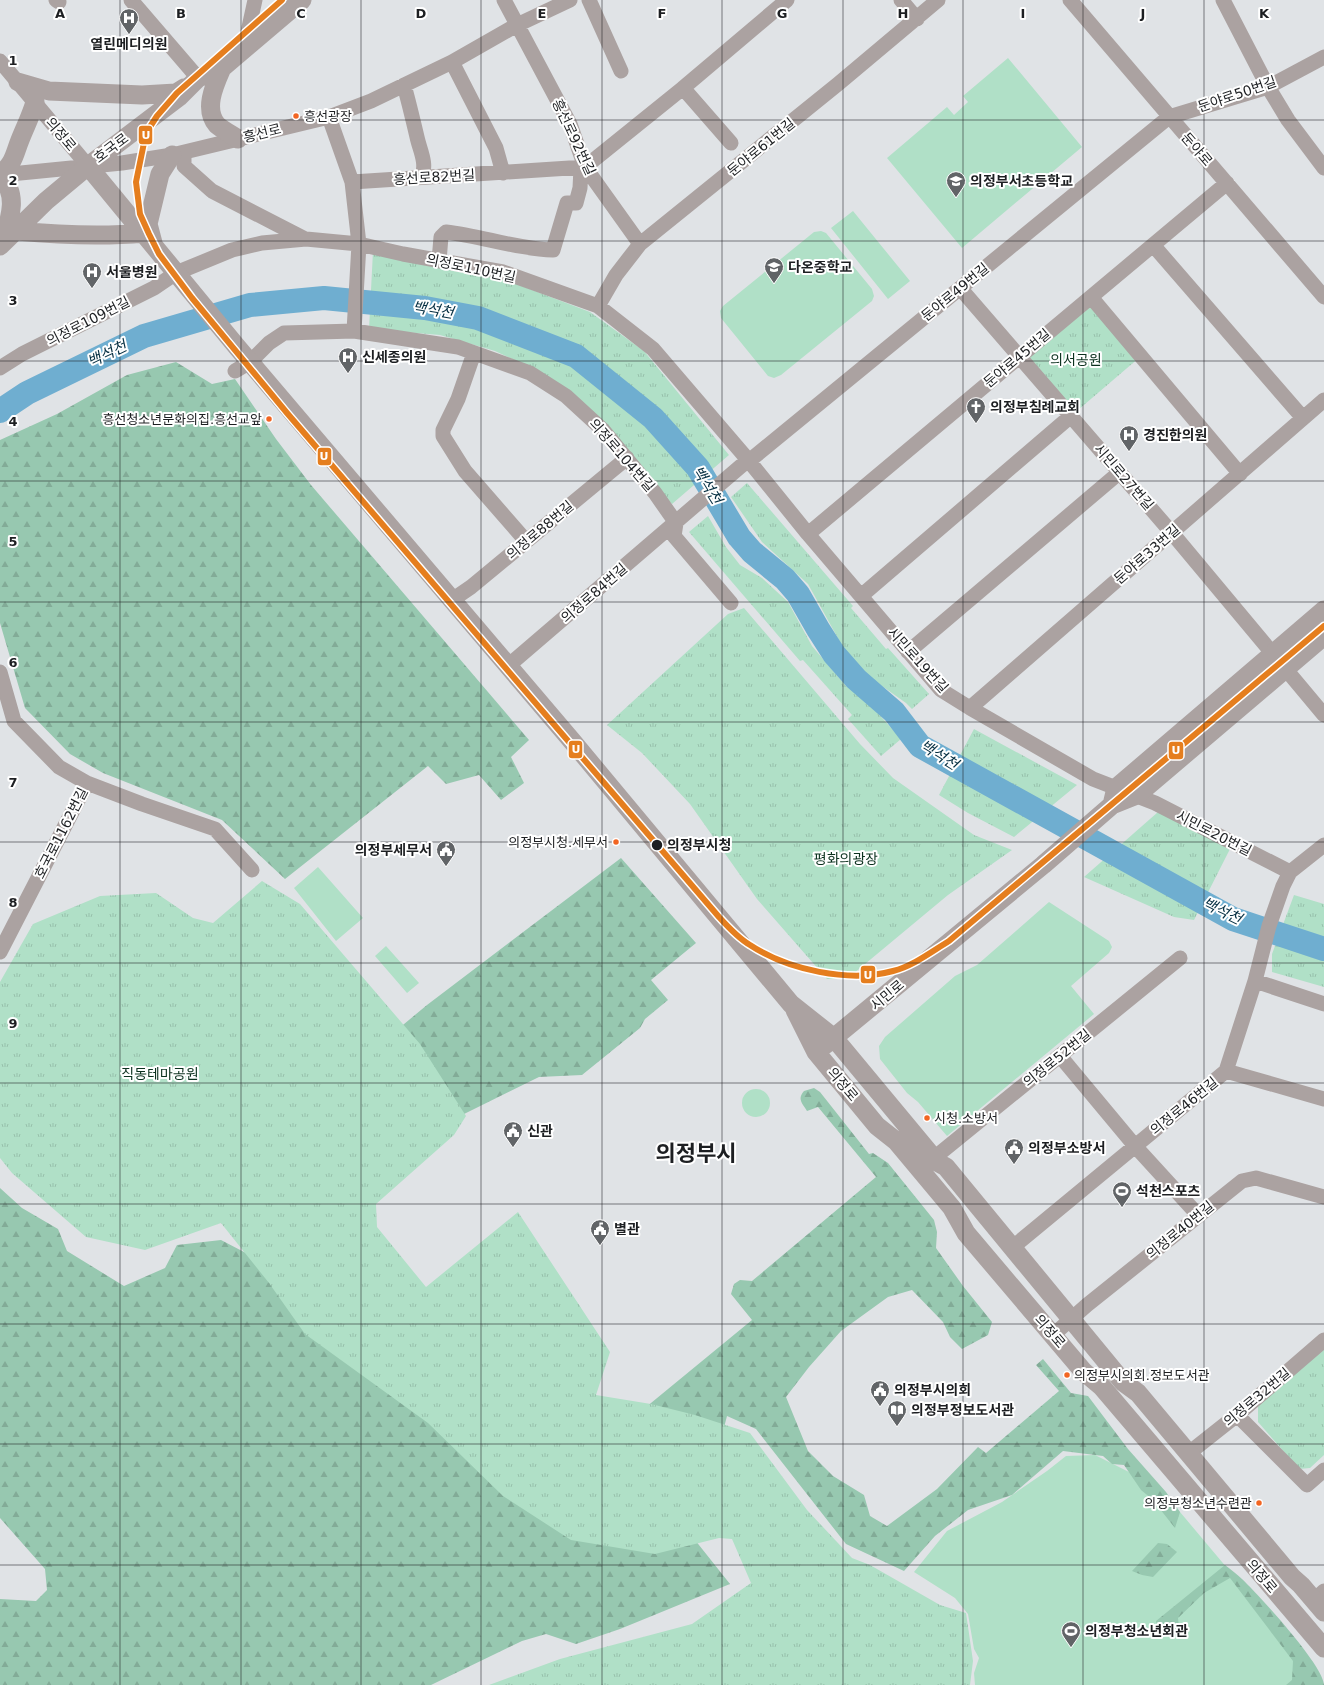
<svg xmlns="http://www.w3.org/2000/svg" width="1324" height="1685" font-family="'DejaVu Sans','Noto Sans KR',sans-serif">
  <defs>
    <pattern id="forest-firs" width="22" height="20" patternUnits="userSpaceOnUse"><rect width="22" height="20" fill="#97c8b0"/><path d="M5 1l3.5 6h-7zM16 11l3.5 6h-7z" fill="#82ab97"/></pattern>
    <pattern id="park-tufts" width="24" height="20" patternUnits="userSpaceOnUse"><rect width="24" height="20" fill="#b0e0c7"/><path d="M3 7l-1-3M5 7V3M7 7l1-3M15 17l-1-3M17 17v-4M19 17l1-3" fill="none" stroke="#97c0ab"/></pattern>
  </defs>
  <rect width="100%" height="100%" fill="#e0e3e6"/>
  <path fill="#b0e0c7" d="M 1008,58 L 1082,147 L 962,248 L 887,158 L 947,107 L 954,115 L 968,102 L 963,96 Z
    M 853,211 L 910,281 L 888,299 L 831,228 Z
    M 821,231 L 826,233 L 872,289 L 874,296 L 872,301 L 781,375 L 774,378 L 768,376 L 721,318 L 720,311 L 723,306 L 814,232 Z
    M 318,867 L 363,918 L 336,941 L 294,888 Z
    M 1049,902 L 1109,941 L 1112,947 L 1109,953 L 1071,986 L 1094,1014 L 947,1136 L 918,1102 L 907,1093 L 880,1059 L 879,1046 L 885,1037 L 955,976 L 977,965 Z
    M 386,946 L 419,983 L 407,993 L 375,956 Z
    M742 1103a14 14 0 1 1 28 0a14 14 0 1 1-28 0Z
    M 1095,1455 L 1129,1472 L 1180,1512 L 1312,1669 L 1293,1685 L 975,1685 L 974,1673 L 979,1658 L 974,1649 L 968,1614 L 955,1598 L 914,1572 L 947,1531 L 1002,1502 L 1047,1471 L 1066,1456 Z"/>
  <path fill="url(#forest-firs)" d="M 176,362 L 212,384 L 235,379 L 276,439 L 311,485 L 529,740 L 511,757 L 524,783 L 501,800 L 479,775 L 446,784 L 428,766 L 285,879 L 222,820 L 103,773 L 70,754 L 25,708 L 0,623 L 0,440 L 57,414 L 127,375 Z
    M 621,858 L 696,943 L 651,980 L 668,1000 L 645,1019 L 640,1028 L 582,1075 L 539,1077 L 458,1117 L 371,1204 L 371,1228 L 426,1290 L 511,1223 L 579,1305 L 601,1347 L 586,1384 L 623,1426 L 752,1320 L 731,1294 L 734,1284 L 740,1280 L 752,1281 L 876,1177 L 818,1107 L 807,1111 C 802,1103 797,1099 804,1091 L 814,1088 L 820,1092 L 869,1154 L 873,1153 L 888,1163 L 934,1220 L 937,1232 L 936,1248 L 963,1286 L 992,1322 L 988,1335 L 962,1349 L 950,1337 L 943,1322 L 912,1290 L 888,1297 L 841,1331 L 809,1367 L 786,1397 L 808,1451 L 833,1476 L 864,1495 L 870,1516 L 887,1526 L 937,1489 L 978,1447 L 986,1453 L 1059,1391 L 1036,1365 L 1043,1359 L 1071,1393 L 1088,1396 L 1128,1449 L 1166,1492 L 1180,1512 L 1175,1528 L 1152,1499 L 1141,1490 L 1124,1465 L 1112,1464 L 1103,1456 L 1063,1451 L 1012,1495 L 968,1510 L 935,1536 L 904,1571 L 846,1544 L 756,1429 L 727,1416 L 695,1540 L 730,1584 L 620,1629 L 576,1644 L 546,1634 L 522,1641 L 431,1685 L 0,1685 L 0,1599 L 36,1601 L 47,1590 L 45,1569 L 0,1518 L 0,1188 L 22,1208 L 58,1229 L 67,1251 L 124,1286 L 165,1268 L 177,1245 L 221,1240 L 267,1264 L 304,1107 L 427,1005 Z
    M 1158,1543 L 1167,1544 L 1177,1552 L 1153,1577 L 1142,1575 L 1132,1571 Z
    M 1225,1565 C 1231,1570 1237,1574 1242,1579 C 1258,1594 1324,1666 1324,1685 L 1286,1685 L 1292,1680 L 1293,1661 L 1230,1578 L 1204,1593 L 1178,1618 L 1180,1636 L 1167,1634 L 1157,1626 L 1156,1621 Z"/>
  <path fill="url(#park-tufts)" d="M 373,251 L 498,277 L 590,312 L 644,351 L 729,455 L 672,504 L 583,403 L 540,372 L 495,351 L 440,335 L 369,329 Z
    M 1091,297 L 1140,357 L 1071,416 L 1019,356 Z
    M 747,483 L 853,606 L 851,608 L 886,649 L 888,648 L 929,694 L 912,709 L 906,703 L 865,674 L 845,651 L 808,584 L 762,542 L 731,497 Z
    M 708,516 L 726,547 L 740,565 L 762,578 L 788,602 L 812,646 L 846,686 L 868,702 L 901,739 L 881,756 L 848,719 L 852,715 L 803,660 L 800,661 L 689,532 Z
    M 744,608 L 860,744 L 893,778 L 974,835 L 1012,850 L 948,895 L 847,979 L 827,979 L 757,899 L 690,804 L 642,753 L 607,725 L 728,614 Z
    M 974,729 L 1077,785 L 1014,837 L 968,813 L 939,795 Z
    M 1158,812 L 1230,849 L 1194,920 L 1174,917 L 1084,877 Z
    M 262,881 L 300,904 L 420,1044 L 466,1116 L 454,1135 L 376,1204 L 377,1227 L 426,1287 L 518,1212 L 610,1352 L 596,1395 L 651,1404 L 695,1415 L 750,1433 L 807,1510 L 852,1558 L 870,1565 L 940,1605 L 966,1613 L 973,1661 L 970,1685 L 489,1685 L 560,1659 L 692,1624 L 751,1583 L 732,1539 L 719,1538 L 655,1554 L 571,1540 L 503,1496 L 428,1423 L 305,1334 L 269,1283 L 221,1223 L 145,1250 L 86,1237 L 12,1173 L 0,1158 L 0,982 L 33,924 L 100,896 L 156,893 L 193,918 L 213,923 Z
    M 1294,895 L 1324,904 L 1324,987 L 1272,972 L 1272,954 Z
    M 1324,1349 L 1324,1455 L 1310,1468 L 1299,1469 L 1258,1422 L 1258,1405 Z"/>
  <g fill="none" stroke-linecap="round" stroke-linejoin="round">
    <path stroke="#6faed0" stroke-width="24" d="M 0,411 L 27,393 L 144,336 L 250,305 L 324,298 L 425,308 L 478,318 L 576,356 L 653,418 L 698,468 L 739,537 L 752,552 L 785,579 L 798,594 L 818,629 L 834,654 L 856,679 L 894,712 L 920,746 L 1233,919 L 1324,949"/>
    <path stroke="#aba2a1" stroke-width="15" d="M 56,0 L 59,2
      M 131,0 L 198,78
      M 504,0 L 570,124 L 585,167 L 640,244
      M 589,0 L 621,71
      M 901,0 L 917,19
      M 1070,0 L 1324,297
      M 1223,0 L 1268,87 L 1288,120 L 1324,168
      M 244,50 L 255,0
      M 0,61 L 88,166
      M 452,62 L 496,148 L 503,173
      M 404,85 C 409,103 413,120 417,137 C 420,151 427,162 422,177
      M 683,88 L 731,143
      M 329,117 L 352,182 L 359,244 L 354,331
      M 184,153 L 184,166 L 212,191 L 305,239
      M 0,175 L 122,163 L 172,155 L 329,117 L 371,101 L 452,62 L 517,25 L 570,0
      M 352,182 L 585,167 L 683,88 L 787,0
      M 1153,245 L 1303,418
      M 439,261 L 441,237 L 446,232 C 482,236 516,249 553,250 L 567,203 L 576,203 L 580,188 L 581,168
      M 960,288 L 1172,533 L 1324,715
      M 1091,297 L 1240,474
      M 598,306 L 616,275 L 640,244 L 838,84 L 938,0
      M 474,353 L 458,399 L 443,430 L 443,436 L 465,471 L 526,541
      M 0,368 L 22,354 L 154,288 L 176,273 L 232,250 L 262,243 L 306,239 L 359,244 L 403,254 L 503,272 L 598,306 L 653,349 L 749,461 L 808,534 L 941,690 L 970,708 L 1093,779 L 1155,803 L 1290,872
      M 235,371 L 250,362 L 269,343 L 284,333 L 354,331 L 458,347 L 530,373 L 566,396 L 603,430 L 655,493 L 676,523 L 674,536 L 731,603
      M 808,534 L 1227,183
      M 861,596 L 1071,416
      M 452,600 L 471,587 L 627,458
      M 908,652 L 1120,472
      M 508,666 L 741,466 L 749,461 L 1169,117 L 1268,87 L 1324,57
      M 0,672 L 14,721 L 59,767 L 87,783 L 0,952
      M 970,708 L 1324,400
      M 87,783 L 142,804 L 215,829 L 252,870
      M 1255,981 L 1324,1004
      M 1060,1056 L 1135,1146 L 1198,1215
      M 1226,1071 L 1324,1099
      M 934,1158 L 1180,958
      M 1013,1247 L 1226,1071 L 1255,981 L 1269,926 L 1283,886 L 1290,872 L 1324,845
      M 1053,1335 L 1087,1305 L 1242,1181 L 1256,1178 L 1324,1197
      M 1237,1415 L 1307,1485 L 1324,1470
      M 1189,1453 L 1237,1415 L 1324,1340
      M 1314,1600 L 1324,1591"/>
    <path stroke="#aba2a1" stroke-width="19" d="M 222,68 C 215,84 203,109 217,125 C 223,130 232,135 238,139
      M 18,82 L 49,91 L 142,95 L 176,93 L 184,88
      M 88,166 L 237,347 L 572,741 L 791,1004 L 834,1038 L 937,1162 L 946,1167 L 1123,1382 L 1138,1393 L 1292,1577 L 1301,1585 L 1324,1612
      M 0,174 C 14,164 14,155 20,140 C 25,127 31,116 35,102
      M 0,176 C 20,195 9,221 2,244
      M 17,231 C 60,235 101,237 144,233
      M 153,243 L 148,224 L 160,174 L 172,155
      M 0,246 L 46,201 L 88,166 L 179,97 L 198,78 L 222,68 L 302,0
      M 1112,805 L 1116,788 L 1324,610
      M 795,1010 L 816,1052 L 877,1126 L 896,1141 L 952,1208 L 966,1233 L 1083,1371 L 1102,1387 L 1324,1648
      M 825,1045 L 1043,865 L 1112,805 L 1137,795 L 1324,636"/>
    <defs>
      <path id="rail-1" d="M 282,0 L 177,93 L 157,116 L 146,133 L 136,182 L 140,214 L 149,234 L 159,254 L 192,298 L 287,413 L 719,917 C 728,927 738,938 750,945 C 788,970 849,983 893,971 C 913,966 931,952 949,941 L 1324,626"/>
    </defs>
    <use href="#rail-1" stroke="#fff" stroke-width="9"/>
    <use href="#rail-1" stroke="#e57e1e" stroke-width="6"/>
  </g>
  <path fill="none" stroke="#1d1f22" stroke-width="1" stroke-opacity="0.55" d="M 120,0 L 120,1685M 241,0 L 241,1685M 361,0 L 361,1685M 481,0 L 481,1685M 602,0 L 602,1685M 722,0 L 722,1685M 843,0 L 843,1685M 963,0 L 963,1685M 1083,0 L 1083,1685M 1204,0 L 1204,1685M 0,120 L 1324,120M 0,241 L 1324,241M 0,361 L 1324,361M 0,481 L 1324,481M 0,602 L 1324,602M 0,722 L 1324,722M 0,842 L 1324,842M 0,963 L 1324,963M 0,1083 L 1324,1083M 0,1204 L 1324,1204M 0,1324 L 1324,1324M 0,1444 L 1324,1444M 0,1565 L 1324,1565"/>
  <defs>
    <symbol id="hospital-pin" viewBox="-11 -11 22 30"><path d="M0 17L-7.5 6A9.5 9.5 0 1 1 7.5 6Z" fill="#616467" stroke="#fff"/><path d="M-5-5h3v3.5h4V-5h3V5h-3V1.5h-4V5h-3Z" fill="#fff"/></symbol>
    <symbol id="school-pin" viewBox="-11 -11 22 30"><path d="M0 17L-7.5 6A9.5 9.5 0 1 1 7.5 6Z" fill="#616467" stroke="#fff"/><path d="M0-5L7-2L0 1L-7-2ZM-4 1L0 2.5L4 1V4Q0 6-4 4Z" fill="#fff"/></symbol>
    <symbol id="church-pin" viewBox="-11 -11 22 30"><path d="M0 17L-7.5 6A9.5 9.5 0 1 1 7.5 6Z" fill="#616467" stroke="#fff"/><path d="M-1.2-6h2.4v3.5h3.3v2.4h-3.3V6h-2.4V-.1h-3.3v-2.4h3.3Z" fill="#fff"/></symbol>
    <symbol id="civic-pin" viewBox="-11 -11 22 30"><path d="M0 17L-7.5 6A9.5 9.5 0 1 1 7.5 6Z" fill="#616467" stroke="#fff"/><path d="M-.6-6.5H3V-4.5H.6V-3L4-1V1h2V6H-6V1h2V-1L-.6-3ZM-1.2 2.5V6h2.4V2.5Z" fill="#fff"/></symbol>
    <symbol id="stadium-pin" viewBox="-11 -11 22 30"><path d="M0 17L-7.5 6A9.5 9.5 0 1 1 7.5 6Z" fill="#616467" stroke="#fff"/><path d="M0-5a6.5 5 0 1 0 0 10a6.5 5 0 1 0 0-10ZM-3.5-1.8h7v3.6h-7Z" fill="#fff"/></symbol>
    <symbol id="library-pin" viewBox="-11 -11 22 30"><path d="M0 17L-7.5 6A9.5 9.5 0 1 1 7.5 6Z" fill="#616467" stroke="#fff"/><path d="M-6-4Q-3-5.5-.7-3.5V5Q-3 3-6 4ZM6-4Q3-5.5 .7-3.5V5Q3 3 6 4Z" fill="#fff"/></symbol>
  </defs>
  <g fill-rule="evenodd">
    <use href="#hospital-pin" x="118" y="7" width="22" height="30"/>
    <use href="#school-pin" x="945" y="170" width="22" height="30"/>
    <use href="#school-pin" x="763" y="256" width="22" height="30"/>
    <use href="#hospital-pin" x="81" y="261" width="22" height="30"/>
    <use href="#hospital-pin" x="337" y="346" width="22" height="30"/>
    <use href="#church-pin" x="965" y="396" width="22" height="30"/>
    <use href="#hospital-pin" x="1118" y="424" width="22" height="30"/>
    <use href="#civic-pin" x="435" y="839" width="22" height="30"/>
    <use href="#civic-pin" x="502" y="1120" width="22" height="30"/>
    <use href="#civic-pin" x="1003" y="1137" width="22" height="30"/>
    <use href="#stadium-pin" x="1111" y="1180" width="22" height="30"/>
    <use href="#civic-pin" x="589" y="1218" width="22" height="30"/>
    <use href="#civic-pin" x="869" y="1379" width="22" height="30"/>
    <use href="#library-pin" x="886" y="1399" width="22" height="30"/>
    <use href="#stadium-pin" x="1060" y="1620" width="22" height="30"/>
  </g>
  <g fill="#f26522" stroke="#fff" stroke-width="1.5">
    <circle cx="296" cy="116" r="3.5"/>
    <circle cx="269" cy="419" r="3.5"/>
    <circle cx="616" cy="842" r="3.5"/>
    <circle cx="927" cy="1118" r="3.5"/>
    <circle cx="1067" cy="1375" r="3.5"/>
    <circle cx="1259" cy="1503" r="3.5"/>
  </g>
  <circle fill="#1d1f22" stroke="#fff" stroke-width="1.5" cx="657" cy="845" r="6"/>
  <g text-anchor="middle" stroke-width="4" stroke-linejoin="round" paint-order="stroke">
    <g font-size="13" fill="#1d1f22" stroke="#fff" text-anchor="start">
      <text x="304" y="121">흥선광장</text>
      <text x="262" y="424" text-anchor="end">흥선청소년문화의집.흥선교앞</text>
      <text x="608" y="847" text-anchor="end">의정부시청.세무서</text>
      <text x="934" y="1123">시청.소방서</text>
      <text x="1074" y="1380">의정부시의회.정보도서관</text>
      <text x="1252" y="1508" text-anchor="end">의정부청소년수련관</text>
    </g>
    <g font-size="14" font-weight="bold" fill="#1d1f22" stroke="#fff" text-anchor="start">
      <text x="129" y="49" text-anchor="middle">열린메디의원</text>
      <text x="970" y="186">의정부서초등학교</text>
      <text x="788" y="272">다온중학교</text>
      <text x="106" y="277">서울병원</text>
      <text x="362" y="362">신세종의원</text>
      <text x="990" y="412">의정부침례교회</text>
      <text x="1143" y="440">경진한의원</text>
      <text x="432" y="855" text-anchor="end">의정부세무서</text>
      <text x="527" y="1136">신관</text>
      <text x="1028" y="1153">의정부소방서</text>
      <text x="1136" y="1196">석천스포츠</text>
      <text x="614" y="1234">별관</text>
      <text x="894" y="1395">의정부시의회</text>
      <text x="911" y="1415">의정부정보도서관</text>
      <text x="1085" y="1636">의정부청소년회관</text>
    </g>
    <g font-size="14" fill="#1d1f22" stroke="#fff">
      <text transform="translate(1237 94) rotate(-19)" y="5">둔야로50번길</text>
      <text transform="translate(262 133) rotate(-14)" y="5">흥선로</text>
      <text transform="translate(61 134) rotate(50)" y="5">의정로</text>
      <text transform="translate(574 137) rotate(65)" y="5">흥선로92번길</text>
      <text transform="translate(761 147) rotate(-39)" y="5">둔야로61번길</text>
      <text transform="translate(111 148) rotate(-37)" y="5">호국로</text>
      <text transform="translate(1197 149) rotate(49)" y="5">둔야로</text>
      <text transform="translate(434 177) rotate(-3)" y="5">흥선로82번길</text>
      <text transform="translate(471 268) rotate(12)" y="5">의정로110번길</text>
      <text transform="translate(955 292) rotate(-39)" y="5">둔야로49번길</text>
      <text transform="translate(88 321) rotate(-27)" y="5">의정로109번길</text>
      <text transform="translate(1017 358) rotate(-40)" y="5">둔야로45번길</text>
      <text transform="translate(622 455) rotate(49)" y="5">의정로104번길</text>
      <text transform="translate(1124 477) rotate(49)" y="5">시민로27번길</text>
      <text transform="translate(540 530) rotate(-40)" y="5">의정로88번길</text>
      <text transform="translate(1147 554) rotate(-41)" y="5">둔야로33번길</text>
      <text transform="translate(594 593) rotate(-41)" y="5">의정로84번길</text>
      <text transform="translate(918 660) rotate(48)" y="5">시민로19번길</text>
      <text transform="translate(61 833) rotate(-63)" y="5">호국로1162번길</text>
      <text transform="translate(1214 833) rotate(27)" y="5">시민로20번길</text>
      <text transform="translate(887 995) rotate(-40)" y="5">시민로</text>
      <text transform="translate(1057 1058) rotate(-39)" y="5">의정로52번길</text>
      <text transform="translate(843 1084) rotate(50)" y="5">의정로</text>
      <text transform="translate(1184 1106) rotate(-39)" y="5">의정로46번길</text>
      <text transform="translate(1180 1230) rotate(-39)" y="5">의정로40번길</text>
      <text transform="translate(1050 1331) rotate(49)" y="5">의정로</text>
      <text transform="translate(1257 1397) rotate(-40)" y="5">의정로32번길</text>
      <text transform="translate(1262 1576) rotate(50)" y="5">의정로</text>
    </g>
    <g font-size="14" fill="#0b311e" stroke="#fff">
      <text x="1076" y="365">의서공원</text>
      <text x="846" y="864">평화의광장</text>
      <text x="160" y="1079">직동테마공원</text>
    </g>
    <g font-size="14" font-weight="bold" fill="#1d1f22" stroke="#fff" text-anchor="start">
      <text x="667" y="850">의정부시청</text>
    </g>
    <g font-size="15" font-style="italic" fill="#062f42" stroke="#fff">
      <text transform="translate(433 310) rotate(9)" y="5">백석천</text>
      <text transform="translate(107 354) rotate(-26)" y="5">백석천</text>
      <text transform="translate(707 485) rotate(58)" y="5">백석천</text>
      <text transform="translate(939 755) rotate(32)" y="5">백석천</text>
      <text transform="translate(1222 911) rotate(26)" y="5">백석천</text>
    </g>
    <g font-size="22" font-weight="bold" fill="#1d1f22" stroke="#fff">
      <text x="696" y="1161">의정부시</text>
    </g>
  </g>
  <g font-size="13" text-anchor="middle" font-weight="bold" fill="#1d1f22" stroke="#fff" stroke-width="4" stroke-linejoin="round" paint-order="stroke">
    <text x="60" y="18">A</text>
    <text x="181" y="18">B</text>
    <text x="301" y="18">C</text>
    <text x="421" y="18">D</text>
    <text x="542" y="18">E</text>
    <text x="662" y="18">F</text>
    <text x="782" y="18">G</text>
    <text x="903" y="18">H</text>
    <text x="1023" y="18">I</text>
    <text x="1143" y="18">J</text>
    <text x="1264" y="18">K</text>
    <text x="13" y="65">1</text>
    <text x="13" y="185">2</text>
    <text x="13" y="305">3</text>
    <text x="13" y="426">4</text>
    <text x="13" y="546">5</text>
    <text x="13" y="667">6</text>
    <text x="13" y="787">7</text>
    <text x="13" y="907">8</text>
    <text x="13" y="1028">9</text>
  </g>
  <g stroke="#fff" stroke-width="1.5">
    <rect x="138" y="125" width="15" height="20" rx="4" fill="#e57e1e"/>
    <rect x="317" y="447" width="15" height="19" rx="4" fill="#e57e1e"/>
    <rect x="568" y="740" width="15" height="19" rx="4" fill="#e57e1e"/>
    <rect x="1168" y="741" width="16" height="19" rx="4" fill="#e57e1e"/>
    <rect x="860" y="965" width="16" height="19" rx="4" fill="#e57e1e"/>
  </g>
  <g font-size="11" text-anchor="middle" font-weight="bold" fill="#fff">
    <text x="146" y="139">U</text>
    <text x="324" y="460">U</text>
    <text x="576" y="753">U</text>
    <text x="1176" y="754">U</text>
    <text x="868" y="979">U</text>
  </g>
</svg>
